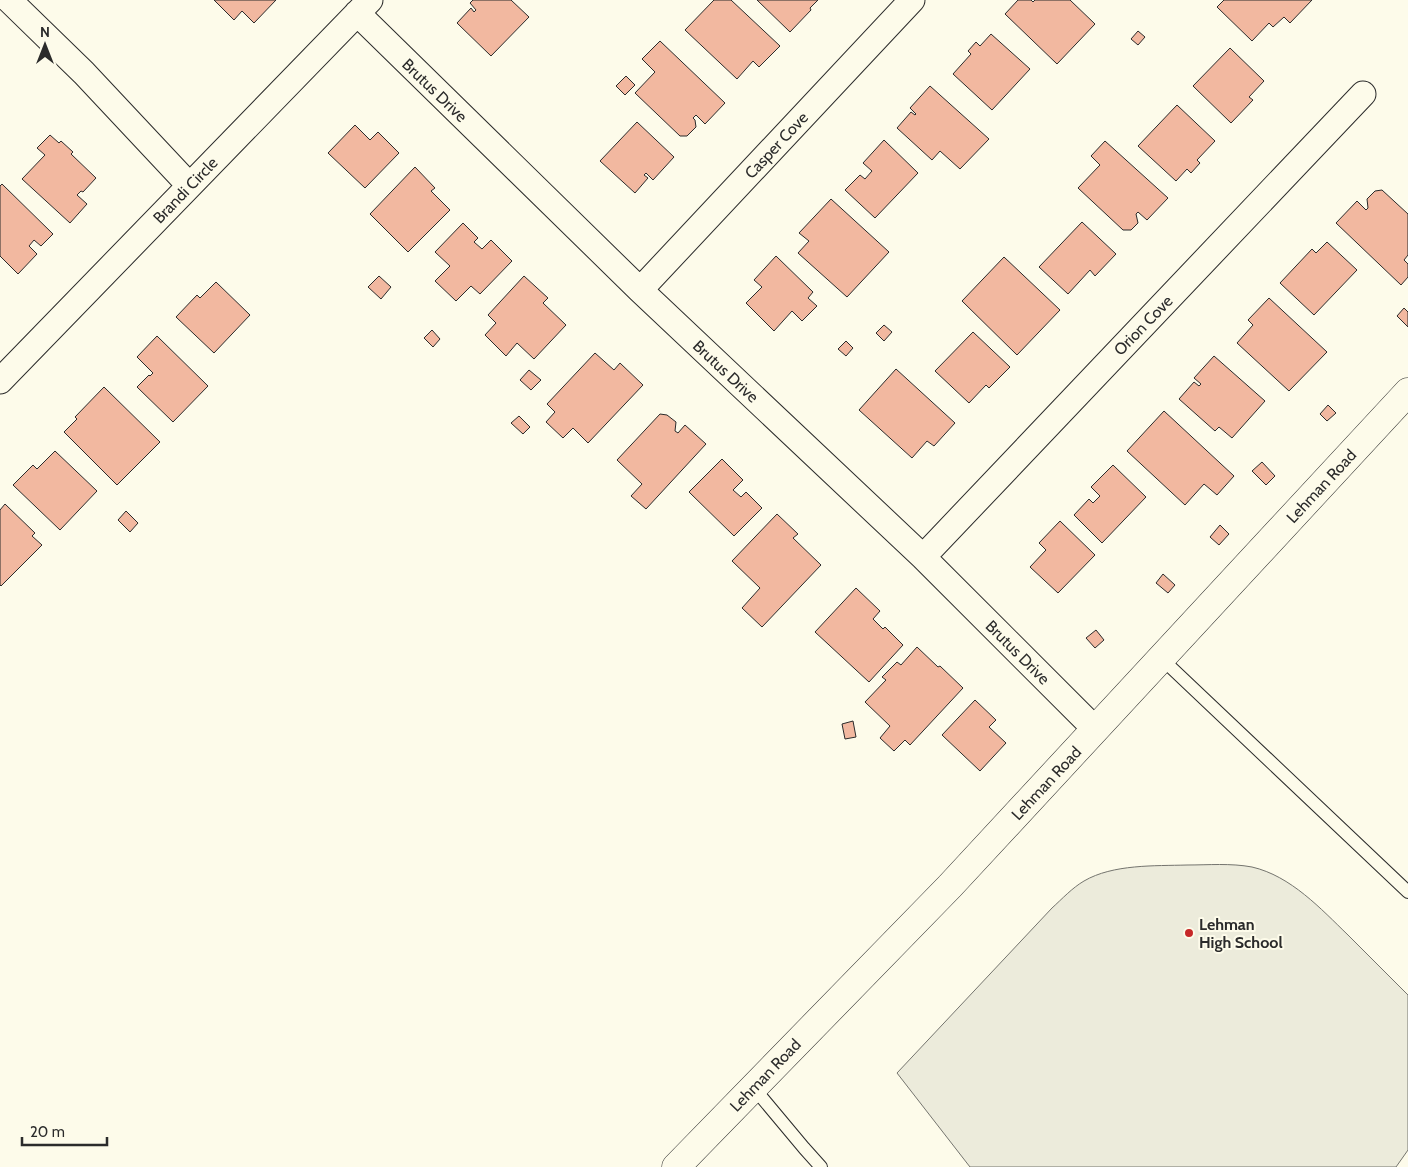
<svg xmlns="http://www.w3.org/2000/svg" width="1408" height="1167" font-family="Cabin,sans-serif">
  <rect width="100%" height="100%" fill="#fdfbea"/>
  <path fill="#ecebdb" stroke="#74746e" d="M 1187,865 C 1208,865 1231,863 1252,867 C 1291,876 1321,909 1348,935 C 1368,955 1388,975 1408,995 L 1408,1150 L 1396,1167 L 970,1167 L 897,1073 L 1052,908 C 1062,899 1072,888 1084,881 C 1113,864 1155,866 1187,865 Z"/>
  <path fill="#f2b8a0" stroke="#2b2b2b" d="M 214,0 L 276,0 L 254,23 L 242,11 L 234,20 Z
    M 473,0 L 511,0 L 529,17 L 491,56 L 457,23 L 471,8 L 474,12 L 476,10 L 470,3 Z
    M 714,0 L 731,0 L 780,46 L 759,67 L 753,61 L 737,79 L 685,30 Z
    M 757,0 L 818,0 L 810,8 L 811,10 L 790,32 Z
    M 1018,0 L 1031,0 L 1033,2 L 1035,0 L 1070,0 L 1095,24 L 1057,64 L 1005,14 Z
    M 1224,0 L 1312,0 L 1290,23 L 1284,17 L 1273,27 L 1269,23 L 1252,41 L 1217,7 Z
    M 1138,31 L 1145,37 L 1138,45 L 1131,39 Z
    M 991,34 L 1030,69 L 992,110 L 953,74 L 971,54 L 968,51 L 976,42 L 980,46 Z
    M 660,41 L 725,103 L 705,124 L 696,115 L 693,118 L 695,120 L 696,127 L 687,136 L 680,136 L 635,93 L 655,72 L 642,59 Z
    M 1230,48 L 1264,81 L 1249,97 L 1253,100 L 1231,123 L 1193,86 Z
    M 626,76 L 635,85 L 625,95 L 616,86 Z
    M 930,86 L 989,139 L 960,169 L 940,151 L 932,160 L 897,128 L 911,112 L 915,115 L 916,114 L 910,108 Z
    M 1177,105 L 1215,141 L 1197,160 L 1200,163 L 1191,173 L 1187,169 L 1176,181 L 1138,146 Z
    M 637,122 L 674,157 L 653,180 L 646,173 L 644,175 L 648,178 L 635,193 L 600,161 Z
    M 355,125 L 370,140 L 378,132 L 399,153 L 365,188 L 328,153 Z
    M 50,135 L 59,143 L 61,141 L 73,152 L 71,154 L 96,178 L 83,192 L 81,191 L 77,195 L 87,204 L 70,223 L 22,179 L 45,155 L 37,148 Z
    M 884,140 L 918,173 L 875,218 L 845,190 L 860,175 L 865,179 L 872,171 L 863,163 Z
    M 1105,141 L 1168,198 L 1147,220 L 1138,212 L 1136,214 L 1138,223 L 1131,230 L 1123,230 L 1078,188 L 1100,165 L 1091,156 Z
    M 415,167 L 435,188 L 431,191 L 450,210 L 408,252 L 370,214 Z
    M 2,184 L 53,234 L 41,246 L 34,240 L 29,246 L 37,254 L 18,274 L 0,256 L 0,186 Z
    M 1382,190 L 1408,214 L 1408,255 L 1404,260 L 1408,264 L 1408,277 L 1401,285 L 1336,223 L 1357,201 L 1366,210 L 1368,208 L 1367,199 L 1375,191 Z
    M 831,199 L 889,252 L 847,297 L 798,253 L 809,241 L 799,233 Z
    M 1082,222 L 1116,254 L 1095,276 L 1090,270 L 1068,294 L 1039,267 Z
    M 463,223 L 478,238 L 474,242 L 482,249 L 491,240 L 512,261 L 480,294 L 471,286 L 456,301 L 435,281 L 450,266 L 435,252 Z
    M 1327,242 L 1357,270 L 1314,315 L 1280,283 L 1312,249 L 1316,253 Z
    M 776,256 L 813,292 L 808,298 L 817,306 L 802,321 L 792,311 L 774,331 L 746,303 L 762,287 L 754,280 Z
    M 1004,257 L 1060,310 L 1017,355 L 962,301 Z
    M 379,276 L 391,287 L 381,299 L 368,287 Z
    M 524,276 L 548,298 L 543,303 L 566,325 L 534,359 L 517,343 L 506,356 L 485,335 L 496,323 L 488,315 Z
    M 216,282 L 250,315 L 214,353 L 176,317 L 197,295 L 200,298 Z
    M 1269,298 L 1327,352 L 1289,391 L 1237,343 L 1253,325 L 1248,320 Z
    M 1404,308 L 1408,312 L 1408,327 L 1397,316 Z
    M 884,325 L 892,332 L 884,341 L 876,333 Z
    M 432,330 L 440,339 L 433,347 L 424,338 Z
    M 973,332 L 1010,367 L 989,388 L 986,385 L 969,403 L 935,371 Z
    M 157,336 L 208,386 L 173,422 L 137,387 L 149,375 L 150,376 L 153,373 L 137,357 Z
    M 846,341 L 853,348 L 846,356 L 838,349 Z
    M 595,353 L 614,370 L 620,363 L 643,385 L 588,443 L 573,428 L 563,438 L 546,422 L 555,412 L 547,404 Z
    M 1214,356 L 1265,401 L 1232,438 L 1219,427 L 1215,431 L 1179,399 L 1194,382 L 1199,386 L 1201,384 L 1194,378 Z
    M 896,369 L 955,423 L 934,446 L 927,441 L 912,458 L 859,410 Z
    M 529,370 L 541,380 L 531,390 L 520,380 Z
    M 104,387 L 160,442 L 117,485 L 64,432 L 77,419 L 75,417 Z
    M 1328,405 L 1336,413 L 1327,421 L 1320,414 Z
    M 1164,411 L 1234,476 L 1217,495 L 1204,484 L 1185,505 L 1127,451 Z
    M 660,414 L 667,415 L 676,422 L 675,431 L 678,433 L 685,425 L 706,444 L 646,509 L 631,496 L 642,484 L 617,460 Z
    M 519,416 L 530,427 L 523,434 L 511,423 Z
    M 55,451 L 97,491 L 60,530 L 13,485 L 33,465 L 37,469 Z
    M 722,459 L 743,480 L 733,490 L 741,497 L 746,492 L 762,508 L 734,536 L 689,492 Z
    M 1262,462 L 1275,476 L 1266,485 L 1252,471 Z
    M 1113,465 L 1146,497 L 1102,543 L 1074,515 L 1089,499 L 1093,503 L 1100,496 L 1091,487 Z
    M 5,504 L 35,533 L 32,536 L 42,545 L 1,586 L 0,585 L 0,510 Z
    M 126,511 L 138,523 L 130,532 L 118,520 Z
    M 777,514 L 798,534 L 793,538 L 821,565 L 762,627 L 742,608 L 760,588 L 732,561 Z
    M 1060,521 L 1095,555 L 1058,593 L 1030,567 L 1046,550 L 1039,543 Z
    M 1220,525 L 1229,534 L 1219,545 L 1210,537 Z
    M 1163,574 L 1175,585 L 1168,593 L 1156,583 Z
    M 856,588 L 880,611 L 873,619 L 883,629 L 885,627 L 903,645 L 869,682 L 815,632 Z
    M 1096,630 L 1104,640 L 1095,648 L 1086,638 Z
    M 917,647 L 938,667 L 940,666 L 963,688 L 910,745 L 905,740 L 894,751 L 880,738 L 890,726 L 865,702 L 886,680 L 882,677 L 897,662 L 901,665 Z
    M 975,700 L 996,720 L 989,727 L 1006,743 L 980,771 L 942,735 Z
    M 853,721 L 856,737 L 845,739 L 842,724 Z"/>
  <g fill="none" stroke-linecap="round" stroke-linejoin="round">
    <defs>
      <path id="lane" d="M 1161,658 L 1408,892
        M 753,1087 L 804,1148 L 821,1167"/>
      <path id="street" d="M 9,0 L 84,73 L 189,185
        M 357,13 L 640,290 L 923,557 L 1095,729
        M 640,290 L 912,0
        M 0,381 L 370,0
        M 923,557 L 1363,94"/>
      <path id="secondary" d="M 676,1167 L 950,886 L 1408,392"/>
    </defs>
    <use href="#lane" stroke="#2b2b2b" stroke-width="14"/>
    <use href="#street" stroke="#2b2b2b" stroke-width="27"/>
    <use href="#secondary" stroke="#2b2b2b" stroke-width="29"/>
    <use href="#lane" stroke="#fdfbea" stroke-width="12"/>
    <use href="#street" stroke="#fdfbea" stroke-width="25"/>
    <use href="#secondary" stroke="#fdfbea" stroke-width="28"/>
  </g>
  <circle fill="#c62828" stroke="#fdfbea" stroke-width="2" cx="1189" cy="933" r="5"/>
  <g text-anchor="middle" stroke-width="4" stroke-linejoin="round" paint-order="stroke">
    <g font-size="16" fill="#2b2b2b" stroke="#fdfbea">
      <text transform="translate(435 90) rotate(44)" y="6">Brutus Drive</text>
      <text transform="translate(776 145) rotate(-47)" y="6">Casper Cove</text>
      <text transform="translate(185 190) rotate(-46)" y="6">Brandi Circle</text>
      <text transform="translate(1143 325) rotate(-46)" y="6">Orion Cove</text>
      <text transform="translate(726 371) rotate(43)" y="6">Brutus Drive</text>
      <text transform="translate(1321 486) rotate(-47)" y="6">Lehman Road</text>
      <text transform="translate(1018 652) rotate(45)" y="6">Brutus Drive</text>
      <text transform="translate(1046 783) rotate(-47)" y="6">Lehman Road</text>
      <text transform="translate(765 1075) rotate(-46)" y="6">Lehman Road</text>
    </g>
    <g font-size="16" font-weight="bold" fill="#2b2b2b" stroke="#fdfbea" text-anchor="start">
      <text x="1199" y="930">Lehman<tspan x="1199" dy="18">High School</tspan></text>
    </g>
  </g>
  <g transform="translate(45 45)" stroke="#fdfbea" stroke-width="4" paint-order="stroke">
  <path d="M0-4L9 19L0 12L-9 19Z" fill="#2b2b2b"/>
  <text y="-8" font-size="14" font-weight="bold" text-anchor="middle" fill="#2b2b2b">N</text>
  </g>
  <path d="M22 1137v8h85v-8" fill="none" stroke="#2b2b2b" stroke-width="2.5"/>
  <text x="30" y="1137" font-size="15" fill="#2b2b2b" stroke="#fdfbea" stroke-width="4" paint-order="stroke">20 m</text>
</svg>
